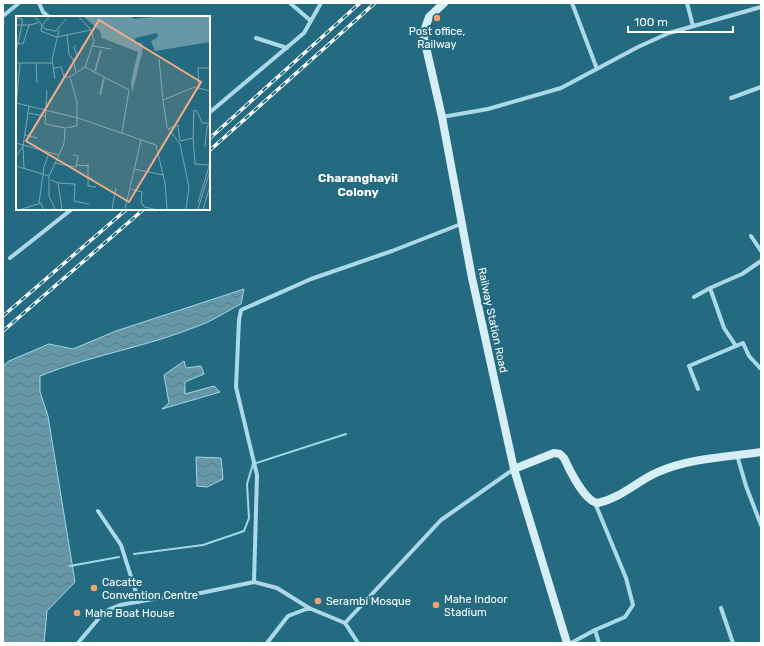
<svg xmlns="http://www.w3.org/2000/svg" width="764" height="646" font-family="Rubik,sans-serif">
  <defs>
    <pattern id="water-waves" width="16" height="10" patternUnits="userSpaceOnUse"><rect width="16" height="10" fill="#6697a7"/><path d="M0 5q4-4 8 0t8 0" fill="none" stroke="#5d7d87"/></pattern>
  </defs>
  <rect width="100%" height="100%" fill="#246b81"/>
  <path fill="url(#water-waves)" stroke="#a0d8e8" d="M 244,289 L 241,304 C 227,311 213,321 198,326 C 147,347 91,355 40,376 L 40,392 L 48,416 L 75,582 L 47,611 L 44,643 L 3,643 L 3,366 L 9,361 L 49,344 L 73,349 L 116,331 Z
    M 184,361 L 186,368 L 201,366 L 204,374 L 185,382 L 185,394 L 214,386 L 220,392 L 162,409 L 169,403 L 164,375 Z
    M 196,457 L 221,458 L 223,479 L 207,487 L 197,486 Z"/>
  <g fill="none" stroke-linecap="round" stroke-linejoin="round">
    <path stroke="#a0d8e8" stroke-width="2" d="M 134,554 L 203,545 L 244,531 L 249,518 L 247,484 L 253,464 L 346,434
      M 70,566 L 119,557"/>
    <path stroke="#acd9e7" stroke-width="4" d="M 39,3 L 43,12 L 49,17
      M 290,3 L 311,21
      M 572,3 L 597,69
      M 687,3 L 693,26
      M 3,16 L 19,3
      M 256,38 L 287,48
      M 731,98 L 761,87
      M 209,113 L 304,33 L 321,3
      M 442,117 L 488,109 L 561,88 L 638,47 L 669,33 L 761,7
      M 751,236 L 761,251
      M 10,258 L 72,209
      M 710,288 L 742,274 L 761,261
      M 694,297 L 710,288 L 724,328 L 736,346
      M 698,389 L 689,366 L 743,343 L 749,356 L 761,369
      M 737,455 L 746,486 L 761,525
      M 98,511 L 121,545 L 139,602
      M 254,582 L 257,475 L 236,387 L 239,320 L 241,310 L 311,279 L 392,251 L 461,224
      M 721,608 L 733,643
      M 345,623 L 358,643
      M 595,630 L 599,643
      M 78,643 L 100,617 L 110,609 L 120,605 L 159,598 L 191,595 L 254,582 L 277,588 L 309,608 L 345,623 L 441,520 L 514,469
      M 267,643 L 288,616 L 309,608
      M 571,643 L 595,630 L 625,617 L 633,605 L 626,578 L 595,503"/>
    <path stroke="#d6eef6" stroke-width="8" d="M 444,3 L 429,17 L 423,34 L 442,117 L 472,278 L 514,469 L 567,643
      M 514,469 L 554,453 L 560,454 L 564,458 C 569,469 585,502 598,503 C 621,498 637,481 658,472 C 690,458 727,457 761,452"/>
    <defs>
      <path id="rail" d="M 209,139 L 360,3
        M 209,151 L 375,3
        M 3,316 L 127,209
        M 3,331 L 144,209"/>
    </defs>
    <use href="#rail" stroke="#fff" stroke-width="3.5"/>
    <use href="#rail" stroke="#246b81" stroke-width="2" stroke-dasharray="6" stroke-linecap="butt"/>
  </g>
  <g fill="#f1a26f" stroke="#246b81" stroke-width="1.5">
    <circle cx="437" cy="18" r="4"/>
    <circle cx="94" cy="588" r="4"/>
    <circle cx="318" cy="601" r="4"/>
    <circle cx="436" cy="605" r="4"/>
    <circle cx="77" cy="613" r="4"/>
  </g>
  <g text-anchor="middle" stroke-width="4" stroke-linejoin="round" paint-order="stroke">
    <g font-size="11" fill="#fff" stroke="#246b81" text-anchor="start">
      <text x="437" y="35" text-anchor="middle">Post office,<tspan x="437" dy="13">Railway</tspan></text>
      <text x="102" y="586">Cacatte<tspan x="102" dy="13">Convention Centre</tspan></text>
      <text x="444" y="603">Mahe Indoor<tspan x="444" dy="13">Stadium</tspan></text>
      <text x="326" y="605">Serambi Mosque</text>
      <text x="85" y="617">Mahe Boat House</text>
    </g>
    <g font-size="11" fill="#fff" stroke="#246b81">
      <text transform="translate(493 320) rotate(78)" y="4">Railway Station Road</text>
    </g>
    <g font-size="12" font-weight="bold" fill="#fff" stroke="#246b81">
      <text x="358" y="182">Charanghayil<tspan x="358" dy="14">Colony</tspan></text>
    </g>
  </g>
  <g transform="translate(16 16)">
    <rect width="194" height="194" fill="#246b81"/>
    <path d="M 68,1 L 116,1 L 118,3 L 136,1 L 194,1 L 194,26 L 139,35 L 135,25 L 142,21 L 141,17 L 119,22 L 120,26 L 126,27 L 127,33 L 116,77 L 115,66 L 122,36 L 86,22 L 84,15 Z" fill="#6697a7"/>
    <path fill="none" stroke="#6697a7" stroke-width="2" d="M 79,55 L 85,34M 84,79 L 88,62"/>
    <path fill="none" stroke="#7ca6b3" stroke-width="1" d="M 19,1 L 29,13 L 40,15 L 50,3M 33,1 L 26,9 L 25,15 L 40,21 L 51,19M 0,2 L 6,3 L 6,9 L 13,9M 0,9 L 6,9 L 0,35M 0,27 L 7,28 L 13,9 L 22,7M 77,30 L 95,33M 143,43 L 147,84M 57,44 L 53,38 L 51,19 L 75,14M 0,47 L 36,47M 20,47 L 21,67M 69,51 L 113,74 L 106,117M 37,52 L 45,51 L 48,61 L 54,61M 60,56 L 57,44 L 61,40 L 58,31 L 60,29M 39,63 L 36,44 L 43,14M 183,72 L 182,52 L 194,52M 31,74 L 29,108 L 49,112M 0,87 L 62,102 L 140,129 L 149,167 L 151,193M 0,90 L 4,47M 13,90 L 12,97 L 29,100M 152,113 L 162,109 L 164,125 L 177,122 L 178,94 L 181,95 L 186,107 L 194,107 L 191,111 L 189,131M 9,119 L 21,122M 177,122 L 179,148 L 193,149M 0,127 L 43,139M 0,141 L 7,130M 39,147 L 60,151 L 62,140 L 57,139M 61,149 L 72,150 L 72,147M 0,150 L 33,160 L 48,128 L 49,112 L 61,110 L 61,86 L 54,61 L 69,51 L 78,25 L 75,14 L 63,1M 72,150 L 72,162 L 76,162M 8,152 L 7,130 L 12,97M 118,153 L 147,159M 33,160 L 33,180 L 39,193M 72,162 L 72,170 L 80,171M 35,164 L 42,167 L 46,193M 42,167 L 59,168 L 58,185 L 73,188M 115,173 L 126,176 L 125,186 L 128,191 L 138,193M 23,187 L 28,151 L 33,137M 182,187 L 194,147M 6,193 L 25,187 L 27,193M 96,193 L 100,172M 109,193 L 125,124M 170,193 L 173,171 L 164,128 L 151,111 L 147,84 L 179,71 L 194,75M 182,193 L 194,155M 187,193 L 194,170"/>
    <path fill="#f4ac86" fill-opacity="0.15" stroke="#f4ac86" stroke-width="2" d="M 83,4 L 185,66 L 113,186 L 10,125 Z"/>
    <rect width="194" height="194" fill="none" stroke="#fff" stroke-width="2"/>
  </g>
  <rect width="764" height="646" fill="none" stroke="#ffffff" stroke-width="8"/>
  <path d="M628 26v6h105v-6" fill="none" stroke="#ffffff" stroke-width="2"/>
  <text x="634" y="26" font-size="12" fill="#ffffff" stroke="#246b81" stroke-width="3" paint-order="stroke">100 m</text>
</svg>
